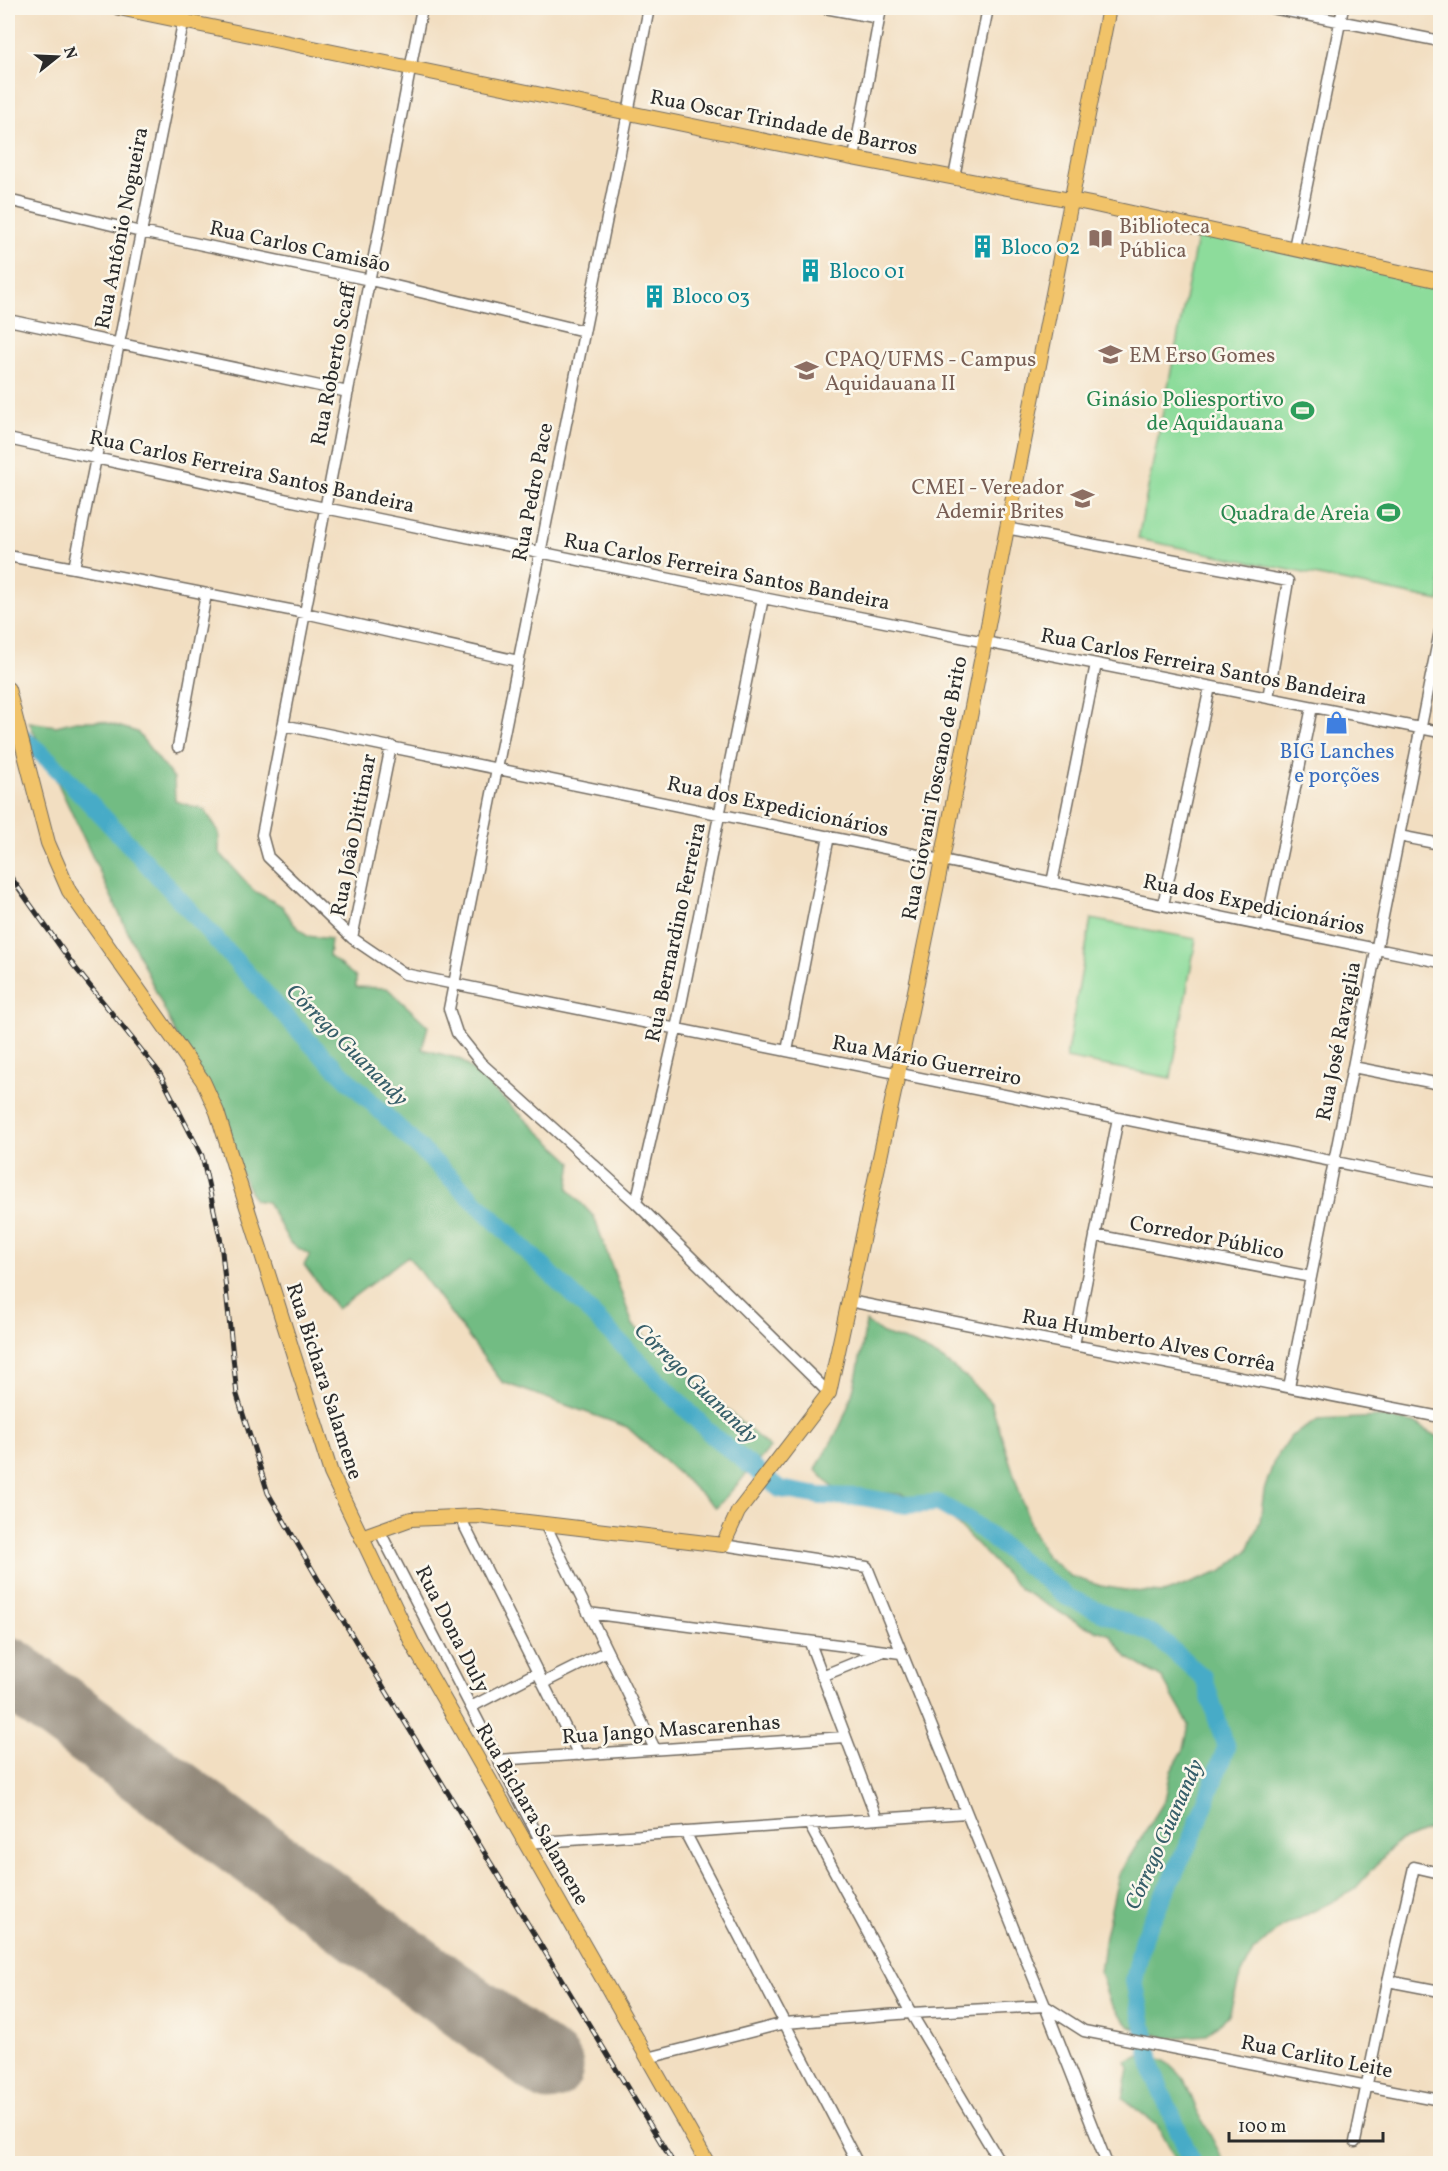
<svg xmlns="http://www.w3.org/2000/svg" width="1448" height="2171" font-family="Vollkorn,serif">
  <rect width="100%" height="100%" fill="#fbf7ec"/>
  <filter id="ink" filterUnits="userSpaceOnUse"><feTurbulence type="fractalNoise" baseFrequency=".0167" numOctaves="2"/><feDisplacementMap in="SourceGraphic" scale="12" xChannelSelector="R" yChannelSelector="G"/><feConvolveMatrix kernelMatrix="1 2 1 2 8 2 1 2 1" color-interpolation-filters="sRGB"/></filter>
  <filter id="wash" filterUnits="userSpaceOnUse"><feTurbulence type="fractalNoise" baseFrequency=".008" numOctaves="4" result="noise"/><feDisplacementMap in="SourceGraphic" scale="24" xChannelSelector="R" yChannelSelector="G"/><feGaussianBlur stdDeviation="1.35" result="paint"/><feColorMatrix in="noise" values="0 0 0 0 0 0 0 0 0 0 0 0 0 0 0 0 0 1.4 0 .05"/><feComposite in="paint" operator="in"/></filter>
  <g filter="url(#wash)">
    <rect width="100%" height="100%" fill="#f2dec1"/>
    <path fill="#8ddc9b" stroke="#5c8463" stroke-width="1.5" d="M 1198,233 L 1440,283 L 1440,601 L 1138,539 Z
      M 1091,919 L 1196,939 L 1171,1078 L 1066,1058 Z"/>
    <path fill="#72bc83" stroke="#4e7457" stroke-width="1.5" d="M 76,721 L 101,721 L 137,732 L 174,779 L 175,801 L 205,810 L 219,833 L 219,852 L 254,891 L 282,906 L 293,923 L 307,936 L 331,939 L 329,956 L 356,977 L 356,987 L 387,988 L 428,1026 L 422,1049 L 460,1059 L 572,1162 L 568,1189 L 594,1217 L 633,1325 L 770,1448 L 716,1508 L 627,1427 L 502,1382 L 408,1256 L 337,1309 L 304,1265 L 310,1255 L 290,1243 L 267,1202 L 254,1200 L 29,722 L 56,726 Z
      M 866,1322 L 883,1334 L 914,1344 L 943,1360 L 968,1379 L 991,1403 L 1031,1528 L 1046,1556 L 1070,1576 L 1101,1586 L 1131,1591 L 1164,1593 L 1223,1571 L 1248,1550 L 1260,1521 L 1264,1491 L 1274,1461 L 1291,1436 L 1318,1420 L 1381,1417 L 1414,1423 L 1440,1438 L 1440,1825 L 1396,1843 L 1353,1891 L 1277,1930 L 1253,1952 L 1239,1980 L 1229,2015 L 1206,2035 L 1168,2038 L 1130,2027 L 1110,2003 L 1100,1973 L 1105,1936 L 1119,1874 L 1165,1800 L 1171,1771 L 1184,1749 L 1189,1725 L 1162,1678 L 1128,1658 L 1110,1635 L 1080,1624 L 1021,1590 L 955,1522 L 929,1504 L 900,1494 L 868,1492 L 838,1493 L 816,1470 C 822,1456 830,1445 837,1432 C 855,1398 860,1360 866,1322 Z
      M 1143,2055 L 1164,2060 L 1184,2079 L 1196,2108 L 1225,2163 L 1178,2163 L 1157,2125 L 1123,2099 L 1129,2068 L 1126,2062 Z"/>
    <g fill="none" stroke-linecap="round" stroke-linejoin="round">
      <path stroke="#47abc7" stroke-width="18" d="M 8,725 L 50,761 L 139,855 L 314,1047 L 582,1304 L 714,1437 L 780,1489 L 820,1496 L 862,1497 L 905,1505 L 938,1503 L 970,1521 L 1067,1597 L 1155,1635 L 1204,1678 L 1226,1748 L 1195,1830 L 1143,1938 L 1134,1981 L 1154,2075 L 1193,2164"/>
      <path stroke="#8e8476" stroke-width="69" d="M 8,1671 L 549,2067"/>
    </g>
  </g>
  <g filter="url(#ink)">
    <g fill="none" stroke-linecap="round" stroke-linejoin="round">
      <defs>
        <path id="minor" d="M 186,8 L 74,568 L 305,613 L 518,661
          M 649,8 L 449,1009 L 457,1033 L 481,1063 L 636,1203 L 829,1393
          M 825,8 L 879,18
          M 1272,8 L 1440,41
          M 854,158 L 881,8
          M 954,177 L 988,8
          M 8,200 L 141,232 L 370,280 L 584,331
          M 1294,248 L 1343,8
          M 8,320 L 348,392
          M 8,439 L 325,508 L 763,598 L 1440,732
          M 1006,528 L 1288,581 L 1268,698
          M 8,556 L 74,568
          M 283,725 L 1440,962
          M 391,746 L 352,938 L 405,974 L 1440,1183
          M 178,747 L 206,594
          M 1399,836 L 1440,844
          M 1052,883 L 1096,664
          M 1163,905 L 1210,687
          M 1266,927 L 1312,707
          M 352,938 L 268,857 L 262,835 L 422,8
          M 787,1051 L 829,836
          M 1353,1067 L 1440,1084
          M 636,1203 L 676,1029 L 763,598
          M 1095,1235 L 1311,1277
          M 849,1301 L 1440,1417
          M 1074,1345 L 1118,1118
          M 1289,1387 L 1440,631
          M 460,1517 L 579,1755
          M 545,1524 L 655,1749
          M 379,1530 L 541,1842
          M 723,1545 L 867,1567 L 1045,2006 L 1084,2031 L 1440,2100
          M 588,1613 L 901,1653
          M 810,1643 L 877,1819
          M 822,1676 L 881,1652
          M 543,1683 L 607,1651
          M 471,1707 L 538,1672
          M 498,1760 L 845,1737
          M 809,1824 L 911,2013 L 1001,2164
          M 685,1832 L 858,2164
          M 526,1843 L 966,1813
          M 1388,1981 L 1440,1991
          M 648,2058 L 785,2023 L 911,2013 L 1045,2006 L 1107,2164
          M 1355,2142 L 1388,1981 L 1414,1867 L 1440,1873"/>
        <path id="major" d="M 119,8 L 795,147 L 1091,204 L 1440,281
          M 8,689 L 48,843 L 69,891 L 203,1081 L 217,1112 L 331,1473 L 413,1645 L 708,2164
          M 361,1537 L 411,1519 L 478,1516 L 723,1545 L 738,1512 L 829,1393 L 898,1074 L 942,860 L 1109,8"/>
      </defs>
      <use href="#minor" stroke="#716a60" stroke-width="13"/>
      <use href="#major" stroke="#716a60" stroke-width="16"/>
      <use href="#minor" stroke="#fff" stroke-width="10"/>
      <use href="#major" stroke="#f1c369" stroke-width="14"/>
      <defs>
        <path id="rail" d="M 8,873 L 74,966 L 159,1072 L 202,1156 L 221,1242 L 237,1395 L 268,1493 L 319,1581 L 674,2164"/>
      </defs>
      <use href="#rail" stroke="#2b2b2b" stroke-width="5"/>
      <use href="#rail" stroke="#fbf7ec" stroke-width="3" stroke-dasharray="9" stroke-linecap="butt"/>
    </g>
  </g>
  <defs>
    <symbol id="library-bare" viewBox="-9 -9 18 18"><path d="M-6-4Q-3-5.5-.7-3.5V5Q-3 3-6 4ZM6-4Q3-5.5 .7-3.5V5Q3 3 6 4Z" fill="#8d6e63" stroke="#fbf7ec" stroke-width="2.5" paint-order="stroke"/></symbol>
    <symbol id="building-bare" viewBox="-9 -9 18 18"><path d="M-4-6H4V6H1V3H-1V6H-4ZM-2.5-4.3h1.7v1.8h-1.7ZM.8-4.3h1.7v1.8H.8ZM-2.5-1h1.7V.8h-1.7ZM.8-1h1.7V.8H.8Z" fill="#0f9aa8" stroke="#fbf7ec" stroke-width="2.5" paint-order="stroke"/></symbol>
    <symbol id="school-bare" viewBox="-9 -9 18 18"><path d="M0-5L7-2L0 1L-7-2ZM-4 1L0 2.5L4 1V4Q0 6-4 4Z" fill="#8d6e63" stroke="#fbf7ec" stroke-width="2.5" paint-order="stroke"/></symbol>
    <symbol id="university-bare" viewBox="-9 -9 18 18"><path d="M0-5L7-2L0 1L-7-2ZM-4 1L0 2.5L4 1V4Q0 6-4 4Z" fill="#8d6e63" stroke="#fbf7ec" stroke-width="2.5" paint-order="stroke"/></symbol>
    <symbol id="stadium-bare" viewBox="-9 -9 18 18"><path d="M0-5a6.5 5 0 1 0 0 10a6.5 5 0 1 0 0-10ZM-3.5-1.8h7v3.6h-7Z" fill="#2e9e5b" stroke="#fbf7ec" stroke-width="2.5" paint-order="stroke"/></symbol>
    <symbol id="shop-bare" viewBox="-9 -9 18 18"><path d="M-5-2.5h2.3a2.7 3.5 0 0 1 5.4 0H5L5.5 6h-11ZM-1.5-2.5h3a1.5 2.3 0 0 0-3 0Z" fill="#3f7fe0" stroke="#fbf7ec" stroke-width="2.5" paint-order="stroke"/></symbol>
  </defs>
  <g fill-rule="evenodd">
    <use href="#library-bare" x="1084" y="222" width="33" height="33"/>
    <use href="#building-bare" x="966" y="230" width="33" height="33"/>
    <use href="#building-bare" x="794" y="254" width="33" height="33"/>
    <use href="#building-bare" x="638" y="280" width="33" height="33"/>
    <use href="#school-bare" x="1094" y="338" width="33" height="33"/>
    <use href="#university-bare" x="790" y="354" width="33" height="33"/>
    <use href="#stadium-bare" x="1286" y="394" width="33" height="33"/>
    <use href="#school-bare" x="1066" y="482" width="33" height="33"/>
    <use href="#stadium-bare" x="1372" y="496" width="33" height="33"/>
    <use href="#shop-bare" x="1320" y="706" width="33" height="33"/>
  </g>
  <g text-anchor="middle" stroke-width="5" stroke-linejoin="round" paint-order="stroke">
    <g font-size="21" fill="#2b2b2b" stroke="#fbf7ec">
      <text transform="translate(784 122) rotate(11)" y="7">Rua Oscar Trindade de Barros</text>
      <text transform="translate(121 228) rotate(-79)" y="7">Rua Antônio Nogueira</text>
      <text transform="translate(300 246) rotate(12)" y="7">Rua Carlos Camisão</text>
      <text transform="translate(333 365) rotate(-79)" y="7">Rua Roberto Scaff</text>
      <text transform="translate(252 471) rotate(12)" y="7">Rua Carlos Ferreira Santos Bandeira</text>
      <text transform="translate(532 492) rotate(-79)" y="7">Rua Pedro Pace</text>
      <text transform="translate(727 571) rotate(11)" y="7">Rua Carlos Ferreira Santos Bandeira</text>
      <text transform="translate(1204 666) rotate(11)" y="7">Rua Carlos Ferreira Santos Bandeira</text>
      <text transform="translate(934 788) rotate(-79)" y="7">Rua Giovani Toscano de Brito</text>
      <text transform="translate(778 806) rotate(12)" y="7">Rua dos Expedicionários</text>
      <text transform="translate(353 835) rotate(-79)" y="7">Rua João Dittimar</text>
      <text transform="translate(1254 904) rotate(12)" y="7">Rua dos Expedicionários</text>
      <text transform="translate(675 932) rotate(-78)" y="7">Rua Bernardino Ferreira</text>
      <text transform="translate(1338 1041) rotate(-79)" y="7">Rua José Ravaglia</text>
      <text transform="translate(927 1060) rotate(11)" y="7">Rua Mário Guerreiro</text>
      <text transform="translate(1207 1237) rotate(11)" y="7">Corredor Público</text>
      <text transform="translate(1149 1340) rotate(11)" y="7">Rua Humberto Alves Corrêa</text>
      <text transform="translate(325 1381) rotate(72)" y="7">Rua Bichara Salamene</text>
      <text transform="translate(453 1629) rotate(63)" y="7">Rua Dona Duly</text>
      <text transform="translate(671 1729) rotate(-4)" y="7">Rua Jango Mascarenhas</text>
      <text transform="translate(533 1814) rotate(60)" y="7">Rua Bichara Salamene</text>
      <text transform="translate(1317 2056) rotate(11)" y="7">Rua Carlito Leite</text>
    </g>
    <g font-size="21" fill="#785e54" stroke="#fbf7ec" text-anchor="start">
      <text x="1119" y="233">Biblioteca<tspan x="1119" dy="24">Pública</tspan></text>
      <text x="1129" y="362">EM Erso Gomes</text>
      <text x="825" y="366">CPAQ/UFMS - Campus<tspan x="825" dy="24">Aquidauana II</tspan></text>
      <text x="1064" y="494" text-anchor="end">CMEI - Vereador<tspan x="1064" dy="24">Ademir Brites</tspan></text>
    </g>
    <g font-size="21" fill="#0d838f" stroke="#fbf7ec" text-anchor="start">
      <text x="1001" y="254">Bloco 02</text>
      <text x="829" y="278">Bloco 01</text>
      <text x="672" y="303">Bloco 03</text>
    </g>
    <g font-size="21" fill="#27864d" stroke="#fbf7ec" text-anchor="end">
      <text x="1284" y="406">Ginásio Poliesportivo<tspan x="1284" dy="24">de Aquidauana</tspan></text>
      <text x="1370" y="520">Quadra de Areia</text>
    </g>
    <g font-size="21" fill="#366cbe" stroke="#fbf7ec">
      <text x="1337" y="758">BIG Lanches<tspan x="1337" dy="24">e porções</tspan></text>
    </g>
    <g font-size="22" font-style="italic" fill="#365e69" stroke="#fbf7ec">
      <text transform="translate(348 1044) rotate(45)" y="8">Córrego Guanandy</text>
      <text transform="translate(697 1382) rotate(44)" y="8">Córrego Guanandy</text>
      <text transform="translate(1163 1834) rotate(-66)" y="8">Córrego Guanandy</text>
    </g>
  </g>
  <rect width="1448" height="2171" fill="none" stroke="#fbf7ec" stroke-width="30"/>
  <g transform="translate(57 57) rotate(72)" stroke="#fbf7ec" stroke-width="4.5" paint-order="stroke">
  <path d="M0-4.5L10 22L0 15L-10 22Z" fill="#2b2b2b"/>
  <text y="-9" font-size="16" font-weight="bold" text-anchor="middle" fill="#2b2b2b">N</text>
  </g>
  <path d="M1229 2132v9h154v-9" fill="none" stroke="#2b2b2b" stroke-width="3"/>
  <text x="1238" y="2132" font-size="18" fill="#2b2b2b" stroke="#fbf7ec" stroke-width="4.5" paint-order="stroke">100 m</text>
</svg>
